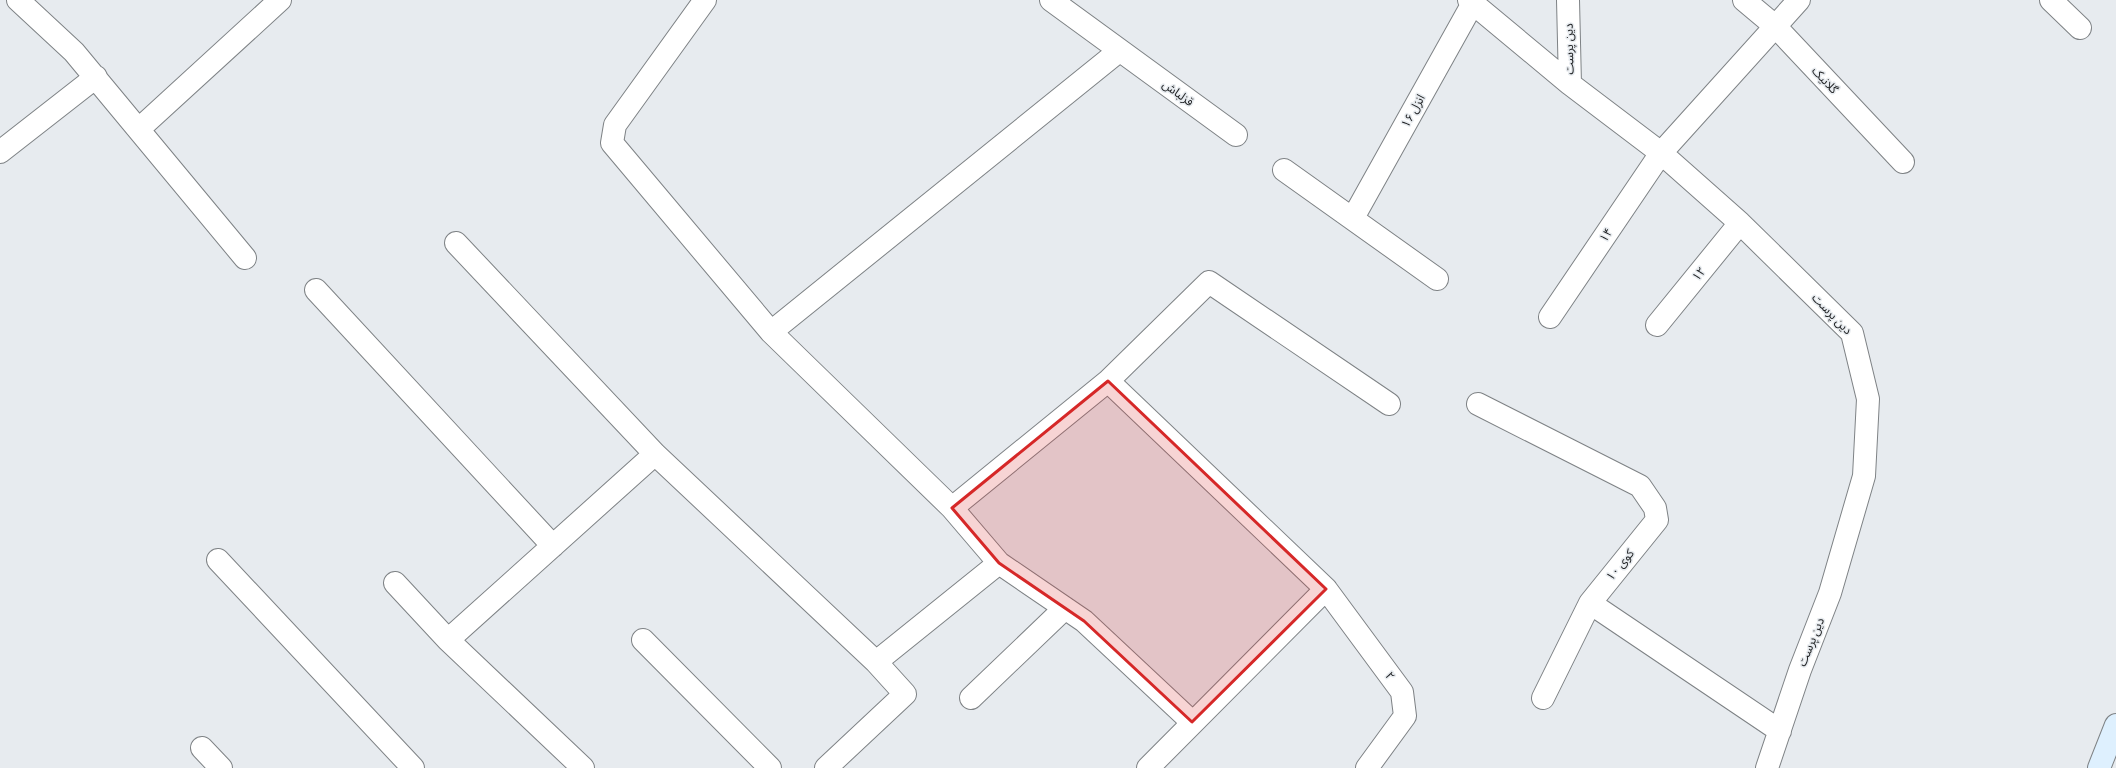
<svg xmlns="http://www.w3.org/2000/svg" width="2116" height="768" font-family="'Zilla Slab','Noto Sans Arabic',serif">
  <rect width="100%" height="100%" fill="#e7ebef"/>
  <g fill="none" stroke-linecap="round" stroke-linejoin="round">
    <defs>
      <path id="street" d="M 18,0 L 74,52 L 245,258
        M 705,0 L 615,125 L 612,143 L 771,332 L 952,508 L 999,563 L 876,662
        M 1051,0 L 1236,135
        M 1469,0 L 1570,84
        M 1568,0 L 1570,84 L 1661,153 L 1740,223 L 1852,333 L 1868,399 L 1864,476 L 1830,593 L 1800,670 L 1767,768
        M 1744,0 L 1775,26 L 1903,162
        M 2051,0 L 2080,28
        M 139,129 L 280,0
        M 0,152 L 96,77
        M 1284,170 L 1437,279
        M 1353,218 L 1473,3
        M 456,243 L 655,454 L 876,662 L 905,694 L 826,768
        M 316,290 L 553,546
        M 1550,317 L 1661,153 L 1799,0
        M 1657,325 L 1740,223
        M 771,332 L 1119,51
        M 1108,381 L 1209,282 L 1389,404
        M 1478,404 L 1640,486 L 1655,508 L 1657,520 L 1590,603 L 1780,731
        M 952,508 L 1108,381 L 1326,589 L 1148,768
        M 218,560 L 413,768
        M 999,563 L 1084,621 L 1192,722
        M 395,583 L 448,640 L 583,768
        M 1326,589 L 1402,692 L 1405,716 L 1367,768
        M 448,640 L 655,454
        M 643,640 L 770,768
        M 971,698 L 1065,608
        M 1543,698 L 1590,603
        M 202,748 L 221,768"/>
      <path id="secondary" d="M 2099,768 L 2116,725"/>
    </defs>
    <use href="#street" stroke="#7e8285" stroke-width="24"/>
    <use href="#secondary" stroke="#7e8285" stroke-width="24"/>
    <use href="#street" stroke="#fff" stroke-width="22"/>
    <use href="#secondary" stroke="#def0fe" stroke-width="22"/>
  </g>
  <path fill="#d62828" fill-opacity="0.2" stroke="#d62828" stroke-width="3" stroke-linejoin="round" d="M 1108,381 L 1326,589 L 1192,722 L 1084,621 L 999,563 L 952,508 Z"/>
  <g text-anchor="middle" stroke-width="3" stroke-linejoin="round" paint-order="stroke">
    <g font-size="12" fill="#222426" stroke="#e7ebef">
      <text transform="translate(1569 49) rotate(-91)" y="4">دین پرست</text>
      <text transform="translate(1825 80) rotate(47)" y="4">گلانیک</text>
      <text transform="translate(1178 93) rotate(36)" y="4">قزلباش</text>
      <text transform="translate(1413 111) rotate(-61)" y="4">۱۶ انزل</text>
      <text transform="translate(1606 235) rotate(-56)" y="4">۱۴</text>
      <text transform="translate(1699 274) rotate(-51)" y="4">۱۲</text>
      <text transform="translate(1832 314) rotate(46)" y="4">دین پرست</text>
      <text transform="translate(1620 565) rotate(-51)" y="4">کوی ۱۰</text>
      <text transform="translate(1811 642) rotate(-68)" y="4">دین پرست</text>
      <text transform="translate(1390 676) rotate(54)" y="4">۲</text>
    </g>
  </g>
</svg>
